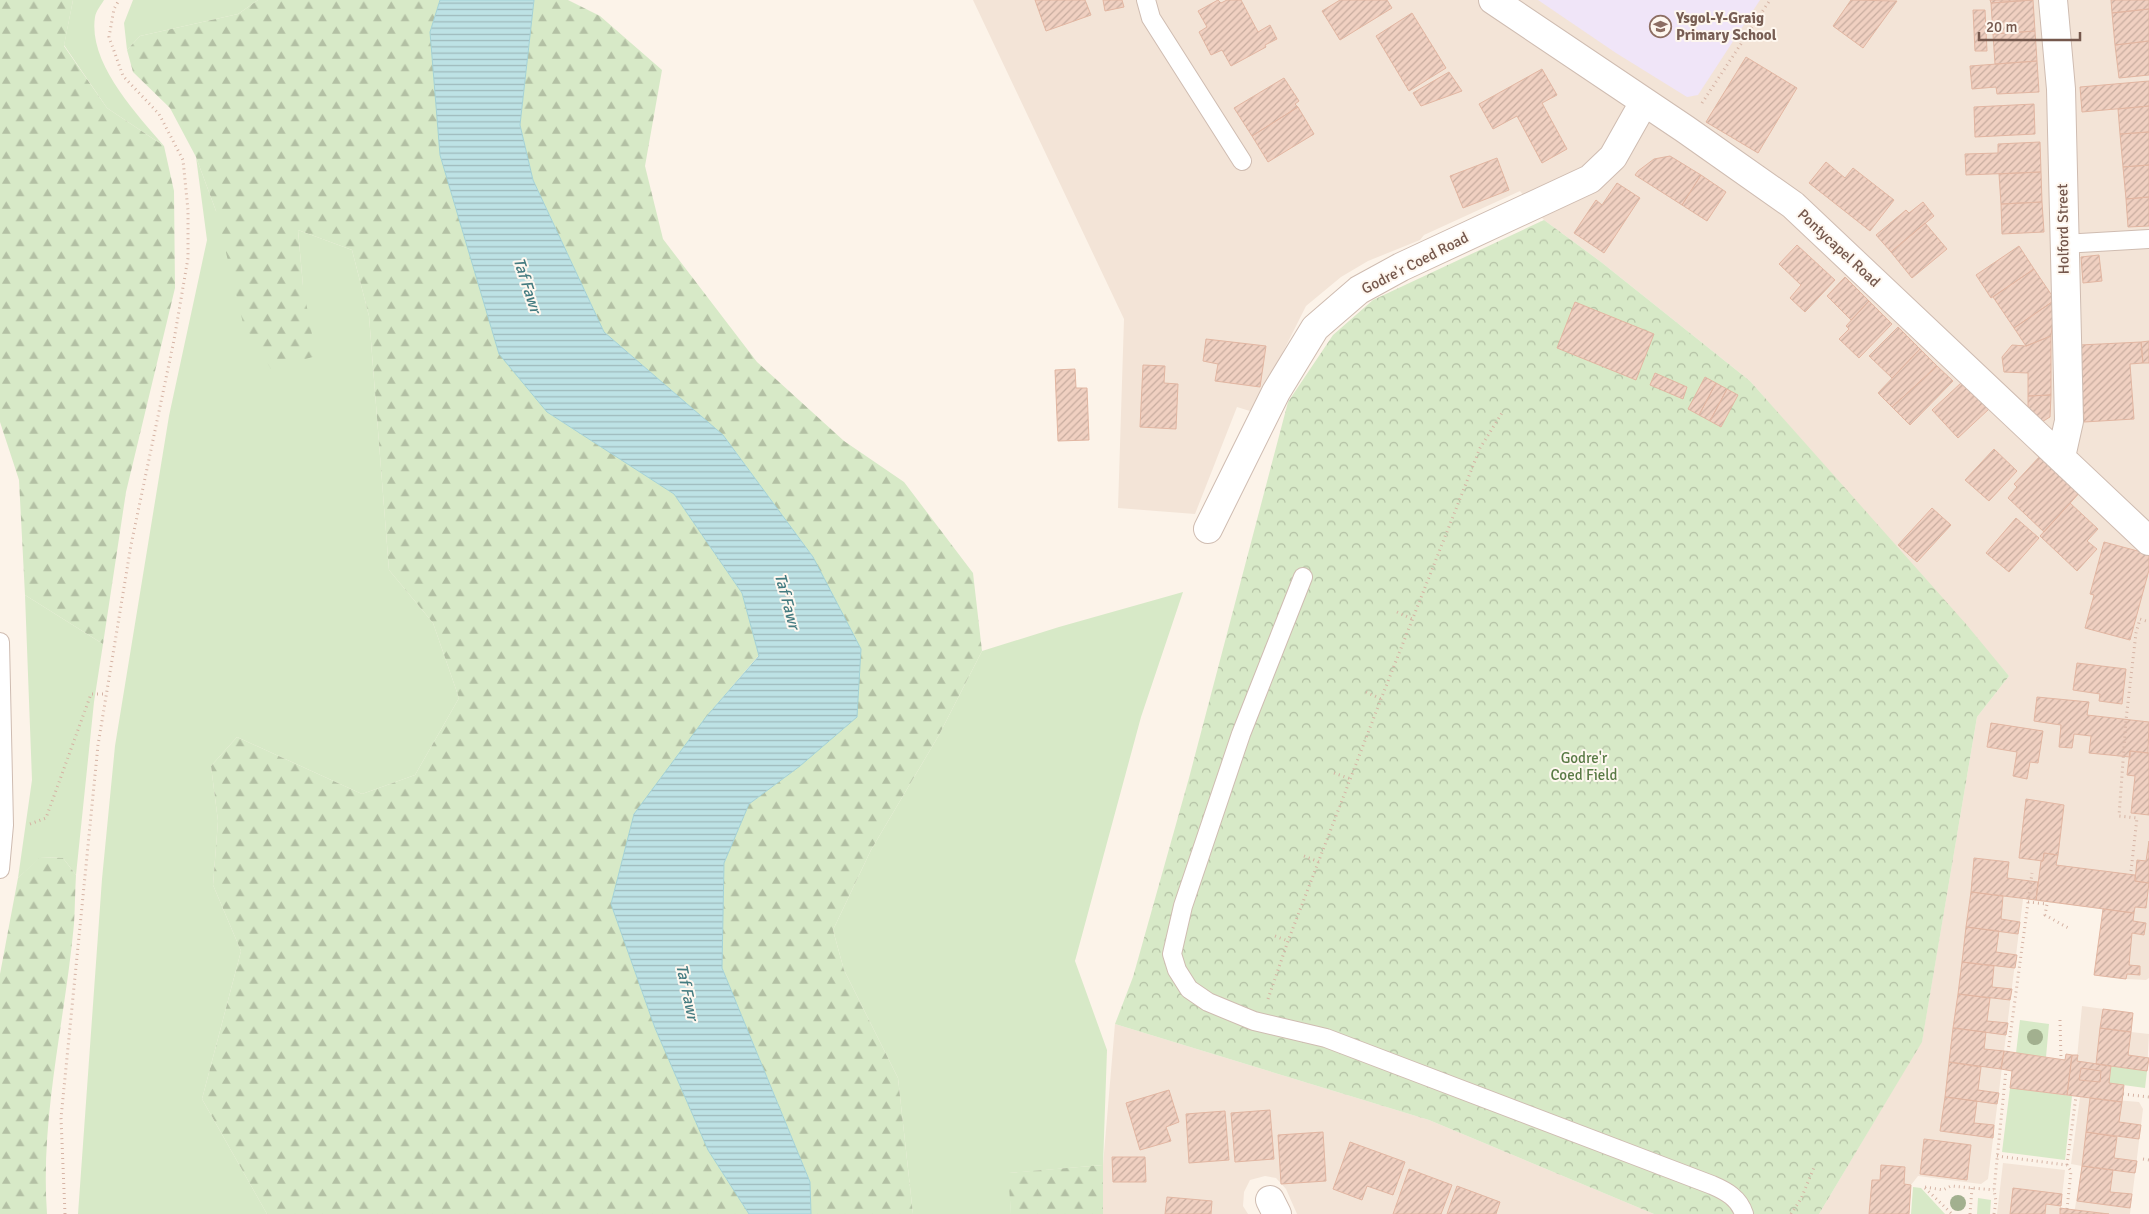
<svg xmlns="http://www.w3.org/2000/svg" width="2149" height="1214" font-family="Signika,sans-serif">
  <defs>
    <pattern id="forest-firs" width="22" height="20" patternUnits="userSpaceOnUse" patternTransform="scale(1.25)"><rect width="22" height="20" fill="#d7e9c7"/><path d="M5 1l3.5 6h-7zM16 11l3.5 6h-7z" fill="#b3c0a4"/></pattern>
    <pattern id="park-crowns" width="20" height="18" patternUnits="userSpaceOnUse" patternTransform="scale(1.25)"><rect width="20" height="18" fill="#d7e9c7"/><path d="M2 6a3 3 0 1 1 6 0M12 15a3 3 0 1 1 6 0" fill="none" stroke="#b3c0a4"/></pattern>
    <pattern id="water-rules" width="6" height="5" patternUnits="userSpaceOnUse" patternTransform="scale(1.25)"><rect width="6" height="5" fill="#bde2e5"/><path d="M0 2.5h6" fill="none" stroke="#9ebabc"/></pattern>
    <pattern id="building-hatch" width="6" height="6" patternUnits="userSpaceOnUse" patternTransform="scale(1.25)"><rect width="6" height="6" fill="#f0d0c1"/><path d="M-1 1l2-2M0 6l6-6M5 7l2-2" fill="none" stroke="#c7ac9f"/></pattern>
  </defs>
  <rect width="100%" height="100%" fill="#fcf3e9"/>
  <path fill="#f3e4d7" d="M 973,0 L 2149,0 L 2149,978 L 2146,980 L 2126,979 L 2094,975 L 2103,909 L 2023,899 L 1988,1179 L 1981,1184 L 1918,1176 L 1911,1185 L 1909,1214 L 1819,1214 L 1922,1041 L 1977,717 L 2009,676 L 1750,381 L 1601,262 L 1544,220 L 1520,191 L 1424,235 L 1420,240 L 1368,261 L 1341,277 L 1306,306 L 1253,412 L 1237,407 L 1195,514 L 1118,508 L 1124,319 Z
    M 2082,1006 L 2133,1013 L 2131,1032 L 2149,1034 L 2147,1071 L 2102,1065 L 2075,1079 Z
    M 1115,1024 L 1429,1120 L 1654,1214 L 1297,1214 L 1286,1189 L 1276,1178 L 1265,1176 L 1250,1180 L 1244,1192 L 1243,1206 L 1248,1214 L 1103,1214 L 1103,1165 Z
    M 2080,1097 L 2139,1102 L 2143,1109 L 2130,1214 L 2074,1214 L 2082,1166 L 2071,1164 Z
    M 2003,1163 L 2065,1170 L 2060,1214 L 1997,1214 Z"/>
  <path fill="#f0e5f8" d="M 1538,0 L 1760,0 L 1698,95 L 1687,97 L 1616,53 Z"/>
  <path fill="#d7e9c7" d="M 73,0 L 104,0 C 101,5 96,11 95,17 C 88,63 136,113 164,146 L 107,108 L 64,45 Z
    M 133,0 L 258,0 L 238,14 L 140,36 L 127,50 L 124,23 Z
    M 196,157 L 216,211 L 303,286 L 298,230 L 352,250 L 369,316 L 389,570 L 433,623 L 459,698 L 415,775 L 362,794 L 237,737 L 211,766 L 218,821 L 213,885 L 241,951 L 202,1099 L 267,1214 L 78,1214 L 102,879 L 115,746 L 169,416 L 207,240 Z
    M 1183,592 L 1141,717 L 1075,961 L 1107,1050 L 1103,1165 L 1009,1173 L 1011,1214 L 913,1214 L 898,1078 L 844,970 L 833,930 L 871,850 L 939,735 L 982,651 L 1059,627 Z
    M 25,595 L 103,644 L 94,702 L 76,875 L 63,858 L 41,857 L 18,878 L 32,780 Z
    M 2020,1020 L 2049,1024 L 2046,1057 L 2016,1053 Z
    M 2111,1066 L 2147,1071 L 2145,1088 L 2109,1083 Z
    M 2010,1088 L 2072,1096 L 2065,1160 L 2002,1152 Z
    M 1913,1187 L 1921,1188 L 1945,1214 L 1911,1214 Z
    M 1978,1198 L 1991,1200 L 1990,1214 L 1977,1214 Z"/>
  <path fill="url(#forest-firs)" d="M 0,0 L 73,0 L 64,46 L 107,108 L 164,146 L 174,191 L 175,288 L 126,492 L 103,644 L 25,595 L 19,480 L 0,422 Z
    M 258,0 L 440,0 L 430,32 L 547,412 L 674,494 L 742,593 L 759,655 L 706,717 L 611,903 L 655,1028 L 708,1149 L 749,1214 L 267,1214 L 202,1099 L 241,951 L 213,885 L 218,821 L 211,766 L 237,737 L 362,794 L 415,775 L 459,698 L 433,623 L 389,570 L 369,316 L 352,250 L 298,230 L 303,286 L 316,356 L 271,369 L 243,323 L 216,211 L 196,157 L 170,108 L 133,72 L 127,50 L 140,36 L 238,14 Z
    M 534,0 L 568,0 L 600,16 L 662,70 L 645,166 L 663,239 L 757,362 L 844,441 L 904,482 L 973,573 L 982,651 L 939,735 L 871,850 L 833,930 L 844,970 L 898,1078 L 913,1214 L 811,1214 L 810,1182 L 722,968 L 724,862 L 749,804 L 800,766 L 813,557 L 723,435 L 604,332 L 533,180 L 520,125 Z
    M 40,857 L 63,858 L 76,875 C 75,891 75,908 74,924 C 65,1021 40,1117 47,1214 L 0,1214 L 0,974 L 18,878 Z
    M 1103,1165 L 1103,1214 L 1011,1214 L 1008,1173 Z"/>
  <path fill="url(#park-crowns)" d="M 1544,220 L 1601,262 L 1750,381 L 1966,624 L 2009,676 L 1977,717 L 1922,1042 L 1819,1214 L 1654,1214 L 1429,1120 L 1115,1024 L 1133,977 L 1189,778 L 1288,402 L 1333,335 L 1373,300 Z"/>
  <path fill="url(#water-rules)" stroke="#a4d2d6" d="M 440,0 L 534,0 L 520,125 L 533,180 L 604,332 L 723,435 L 813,557 L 861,649 L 857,717 L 800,766 L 749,804 L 724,863 L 722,968 L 810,1182 L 811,1214 L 749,1214 L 708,1150 L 655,1028 L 611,904 L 634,814 L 706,717 L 759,656 L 742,593 L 674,494 L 547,412 L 499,354 L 440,155 L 430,32 Z"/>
  <path fill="url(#building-hatch)" stroke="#e2b6a2" d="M 1035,0 L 1085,0 L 1091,15 L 1046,31 Z
    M 1103,0 L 1122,0 L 1124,7 L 1105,11 Z
    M 1218,0 L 1221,3 L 1227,0 L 1241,0 L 1258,32 L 1270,25 L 1277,39 L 1265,45 L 1266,47 L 1231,66 L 1222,50 L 1211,55 L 1199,32 L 1207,27 L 1198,11 Z
    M 1340,0 L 1387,0 L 1392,8 L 1340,40 L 1322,11 Z
    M 1851,0 L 1897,1 L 1863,48 L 1833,26 Z
    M 1990,0 L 2033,0 L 1991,3 Z
    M 2033,0 L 2035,31 L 1993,34 L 1991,3 Z
    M 2111,0 L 2149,0 L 2149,9 L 2112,13 Z
    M 2149,9 L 2149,41 L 2115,45 L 2112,13 Z
    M 1973,10 L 1985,10 L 1987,51 L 1975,51 Z
    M 1412,13 L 1446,68 L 1409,91 L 1376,36 Z
    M 2035,31 L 2037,61 L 1995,64 L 1993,34 Z
    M 2149,41 L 2149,75 L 2119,78 L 2115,45 Z
    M 1746,57 L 1797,88 L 1758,153 L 1706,122 Z
    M 2037,61 L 2039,92 L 1997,94 L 1996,87 L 1972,89 L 1970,66 Z
    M 1542,69 L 1557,95 L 1542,103 L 1567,149 L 1542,163 L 1517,116 L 1493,129 L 1479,104 Z
    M 1449,72 L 1462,91 L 1421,106 L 1413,93 Z
    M 1284,78 L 1299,101 L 1295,104 L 1298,107 L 1252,136 L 1234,108 Z
    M 2149,81 L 2149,106 L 2082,112 L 2080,87 Z
    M 2034,104 L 2035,134 L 1975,137 L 1974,107 Z
    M 2149,106 L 2149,132 L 2120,134 L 2118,109 Z
    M 1298,107 L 1314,134 L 1268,162 L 1252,136 Z
    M 2149,132 L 2149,165 L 2123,167 L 2120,134 Z
    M 2040,142 L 2041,172 L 1966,175 L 1965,154 L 1998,153 L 1998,144 Z
    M 1670,156 L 1701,175 L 1682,205 L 1635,175 L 1638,171 L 1654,159 Z
    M 1497,158 L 1509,190 L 1463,208 L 1450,176 Z
    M 1826,162 L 1845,178 L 1853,168 L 1894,200 L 1870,231 L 1809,183 Z
    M 2149,165 L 2149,197 L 2126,199 L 2123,167 Z
    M 2041,172 L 2042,202 L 2001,204 L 1999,174 Z
    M 1701,175 L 1726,192 L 1707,221 L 1682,205 Z
    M 1617,183 L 1640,198 L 1604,253 L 1574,233 L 1596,200 L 1602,205 Z
    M 2149,197 L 2149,226 L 2128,227 L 2126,199 Z
    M 1923,202 L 1934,216 L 1891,252 L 1876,235 L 1906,210 L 1909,213 Z
    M 2042,202 L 2044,232 L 2002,234 L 2001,204 Z
    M 1925,223 L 1947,249 L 1912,278 L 1891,252 Z
    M 1797,245 L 1835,280 L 1805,312 L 1790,298 L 1801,285 L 1779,264 Z
    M 2019,246 L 2034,269 L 1991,298 L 1976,275 Z
    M 2099,255 L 2102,281 L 2083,283 L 2081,257 Z
    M 2034,269 L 2055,300 L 2014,328 L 1993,297 Z
    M 1845,277 L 1869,301 L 1851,320 L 1827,296 Z
    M 2055,300 L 2051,336 L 2026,346 L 2014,328 Z
    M 1869,301 L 1892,324 L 1859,358 L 1839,339 L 1849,329 L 1846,326 Z
    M 1575,302 L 1654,334 L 1636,380 L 1557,348 Z
    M 1898,327 L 1920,349 L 1892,378 L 1869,356 Z
    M 2051,336 L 2051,395 L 2028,396 L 2028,373 L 2004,372 L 2002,357 L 2012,345 L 2026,346 Z
    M 1206,339 L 1266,346 L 1260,387 L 1215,381 L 1218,364 L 1203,361 Z
    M 2149,341 L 2149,363 L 2143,363 L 2141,342 Z
    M 2141,342 L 2143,363 L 2130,364 L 2134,419 L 2084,422 L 2080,345 Z
    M 1920,349 L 1937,366 L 1892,407 L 1878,393 Z
    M 1143,365 L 1165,366 L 1164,383 L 1178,384 L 1176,429 L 1140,427 Z
    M 1937,366 L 1953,381 L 1910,425 L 1892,407 Z
    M 1075,369 L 1076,388 L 1087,388 L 1089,440 L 1058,441 L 1055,370 Z
    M 1655,373 L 1687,387 L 1683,399 L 1650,385 Z
    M 1705,377 L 1716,383 L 1699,415 L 1688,409 Z
    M 1962,382 L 1989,409 L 1958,438 L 1932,410 Z
    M 1716,383 L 1727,389 L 1710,421 L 1699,415 Z
    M 1727,389 L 1738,395 L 1721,427 L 1710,421 Z
    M 2051,395 L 2050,417 L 2040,423 L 2028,413 L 2028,396 Z
    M 1994,449 L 2017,471 L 1989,501 L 1965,480 Z
    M 2042,454 L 2082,490 L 2044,532 L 2008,498 L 2017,487 L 2014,484 Z
    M 2070,503 L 2098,529 L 2087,541 L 2097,549 L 2077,571 L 2040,536 Z
    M 1932,508 L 1951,525 L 1917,562 L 1898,545 Z
    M 2016,518 L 2039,538 L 2009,572 L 1986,553 Z
    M 2104,542 L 2149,554 L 2149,570 L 2130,640 L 2085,628 L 2094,595 L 2090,594 Z
    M 2077,663 L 2126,669 L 2122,704 L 2099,701 L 2100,694 L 2073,690 Z
    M 2037,697 L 2089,702 L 2087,715 L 2149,722 L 2148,753 L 2130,751 L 2130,757 L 2089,753 L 2091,736 L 2074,734 L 2072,748 L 2059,747 L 2061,725 L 2034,721 Z
    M 1991,723 L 2043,731 L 2038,763 L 2030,762 L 2027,779 L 2013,776 L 2017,752 L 1987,747 Z
    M 2130,751 L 2149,753 L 2149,815 L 2131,813 L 2135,776 L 2127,775 Z
    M 2026,799 L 2064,805 L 2058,855 L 2044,853 L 2043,861 L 2019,858 Z
    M 2149,841 L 2149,883 L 2135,881 L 2137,860 L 2146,861 Z
    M 2044,853 L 2058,855 L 2056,865 L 2135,875 L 2135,881 L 2149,883 L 2146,908 L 2135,907 L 2134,913 L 2036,900 L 2041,861 L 2043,861 Z
    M 1974,858 L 2009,862 L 2007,878 L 2038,882 L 2036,900 L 1971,892 Z
    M 1971,892 L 2003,896 L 2001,919 L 2020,922 L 2018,934 L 1966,927 Z
    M 2103,909 L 2134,913 L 2133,921 L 2146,923 L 2144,935 L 2132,933 L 2129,965 L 2140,966 L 2140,975 L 2127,974 L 2126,979 L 2094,975 Z
    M 1966,927 L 1999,931 L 1996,952 L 2017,955 L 2015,968 L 1962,962 Z
    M 1962,962 L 1994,966 L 1992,987 L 2012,989 L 2010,1000 L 1958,994 Z
    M 1958,994 L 1990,998 L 1987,1021 L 2008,1023 L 2006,1035 L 1953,1028 Z
    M 2103,1009 L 2133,1013 L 2131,1032 L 2100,1028 Z
    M 1953,1028 L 1986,1032 L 1984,1049 L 2004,1051 L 2001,1069 L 1949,1062 Z
    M 2100,1028 L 2131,1032 L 2128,1055 L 2149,1058 L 2147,1071 L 2096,1064 Z
    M 2004,1051 L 2065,1060 L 2066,1054 L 2072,1055 L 2067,1095 L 2010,1088 L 2012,1071 L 2001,1069 Z
    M 2072,1055 L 2078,1055 L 2077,1061 L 2111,1066 L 2109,1083 L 2124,1085 L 2122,1102 L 2067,1095 Z
    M 1949,1062 L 1981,1067 L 1978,1090 L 1999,1093 L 1997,1104 L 1945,1097 Z
    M 2081,1068 L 2101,1071 L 2100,1082 L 2079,1080 Z
    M 1169,1090 L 1179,1122 L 1166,1127 L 1171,1141 L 1140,1150 L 1126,1103 Z
    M 1945,1097 L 1977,1101 L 1974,1123 L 1994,1125 L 1993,1138 L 1940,1131 Z
    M 2090,1098 L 2122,1102 L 2119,1122 L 2141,1125 L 2139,1139 L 2086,1132 Z
    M 1270,1110 L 1274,1159 L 1235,1162 L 1231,1113 Z
    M 1225,1111 L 1229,1160 L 1189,1163 L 1186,1114 Z
    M 1323,1132 L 1326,1181 L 1281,1184 L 1278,1135 Z
    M 2086,1132 L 2117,1137 L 2114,1158 L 2137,1161 L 2135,1173 L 2082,1166 Z
    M 1924,1139 L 1971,1145 L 1967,1180 L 1920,1174 Z
    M 1350,1142 L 1405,1162 L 1393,1195 L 1367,1186 L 1362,1200 L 1333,1189 Z
    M 1112,1157 L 1145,1157 L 1146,1182 L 1113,1182 Z
    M 1881,1165 L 1905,1167 L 1904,1184 L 1911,1185 L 1909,1214 L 1869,1214 L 1872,1180 L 1880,1180 Z
    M 2082,1166 L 2113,1170 L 2110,1192 L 2132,1194 L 2130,1208 L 2077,1201 Z
    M 1409,1169 L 1452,1185 L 1441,1214 L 1393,1214 Z
    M 1457,1186 L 1500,1202 L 1496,1214 L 1447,1214 Z
    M 2013,1188 L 2062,1194 L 2061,1206 L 2046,1204 L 2045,1214 L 2010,1214 Z
    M 1167,1197 L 1212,1201 L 1211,1214 L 1165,1214 Z
    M 2060,1208 L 2067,1209 L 2109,1214 L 2060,1214 Z"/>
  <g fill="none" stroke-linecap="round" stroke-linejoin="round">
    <defs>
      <path id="lane" d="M 1146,0 L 1151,18 L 1242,161
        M 2063,244 L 2149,239
        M 1303,577 L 1241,734 L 1183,906 L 1172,954 L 1177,970 L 1189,989 L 1208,1002 L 1254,1021 L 1326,1038 L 1712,1185 C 1726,1191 1739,1198 1744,1214
        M 0,642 L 4,825 L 0,869"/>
      <path id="street" d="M 1493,0 L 1685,129 L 1793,205 L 2149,541
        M 2053,0 L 2061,89 L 2069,421 L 2061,457
        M 1208,529 L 1276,392 L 1315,328 L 1359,290 L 1401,267 L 1590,179 L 1613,157 L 1644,102
        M 1270,1200 L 1277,1214"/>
    </defs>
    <use href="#lane" stroke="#cfbcb1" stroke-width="20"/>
    <use href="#street" stroke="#cfbcb1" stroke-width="30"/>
    <path stroke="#d5b3a4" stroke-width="3" stroke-dasharray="1 4" stroke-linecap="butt" d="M 1702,103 L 1770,0
      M 1397,612 L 1412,619
      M 1366,692 L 1381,699
      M 1334,773 L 1351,779
      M 30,824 L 46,818 L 91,694 L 106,694
      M 1304,856 L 1319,862
      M 2131,871 L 2137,818 L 2119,816 L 2126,720 L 2136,633 L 2140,619 L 2149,622
      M 2028,902 L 2047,904 L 2045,915 L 2070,929
      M 1275,936 L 1288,941
      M 1268,999 L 1288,941 L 1381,699 L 1480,448 L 1502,413
      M 2060,1020 L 2061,1059
      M 2008,1052 L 2032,873
      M 2123,1094 L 2149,1097
      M 1997,1156 L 2067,1165 L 2071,1171 L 2067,1209
      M 2143,1159 L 2149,1160
      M 2067,1165 L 2076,1096
      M 1925,1187 L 1943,1190 L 1951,1186 L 1994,1190
      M 1925,1188 L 1952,1214
      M 65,1214 L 61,1118 L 98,745 L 131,545 L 174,340 L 188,258 L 188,210 L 183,160 L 159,114 L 123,76 L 109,37 L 114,9 L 119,0
      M 1791,1214 L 1801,1199 L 1815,1165
      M 1970,1214 L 1972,1188
      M 1994,1214 L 1996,1201 L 1994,1190 L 2006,1070"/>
    <use href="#lane" stroke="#fff" stroke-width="18"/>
    <use href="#street" stroke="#fff" stroke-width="28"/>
  </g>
  <g fill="#a2b08f">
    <circle cx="2035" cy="1037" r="8"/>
    <circle cx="1958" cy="1203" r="8"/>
  </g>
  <defs>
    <symbol id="school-ring" viewBox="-11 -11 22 22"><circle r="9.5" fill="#fef7ef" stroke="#8d6e63" stroke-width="1.5"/><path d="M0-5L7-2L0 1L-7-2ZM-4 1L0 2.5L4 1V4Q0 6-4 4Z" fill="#8d6e63"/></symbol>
  </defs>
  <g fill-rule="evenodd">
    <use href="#school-ring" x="1648" y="14" width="25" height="25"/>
  </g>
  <g text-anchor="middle" stroke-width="4" stroke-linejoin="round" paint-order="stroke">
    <g font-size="15" font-weight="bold" fill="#785e54" stroke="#fef7ef" text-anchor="start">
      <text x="1676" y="23">Ysgol-Y-Graig<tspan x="1676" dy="17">Primary School</tspan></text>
    </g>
    <g font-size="15" fill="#75584d" stroke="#fef7ef">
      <text transform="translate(2063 229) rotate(-91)" y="5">Holford Street</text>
      <text transform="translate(1839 248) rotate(43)" y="5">Pontycapel Road</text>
      <text transform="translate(1415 263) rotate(-27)" y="5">Godre'r Coed Road</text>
    </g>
    <g font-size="15" fill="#597a45" stroke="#fef7ef">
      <text x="1584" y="763">Godre'r<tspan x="1584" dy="17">Coed Field</tspan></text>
    </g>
    <g font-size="16" font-style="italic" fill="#447b80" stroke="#fef7ef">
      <text transform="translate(528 285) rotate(72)" y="6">Taf Fawr</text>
      <text transform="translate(788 601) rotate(75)" y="6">Taf Fawr</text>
      <text transform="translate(688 992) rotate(78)" y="6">Taf Fawr</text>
    </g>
  </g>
  <path d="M1979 32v8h101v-8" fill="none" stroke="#75584d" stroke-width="2.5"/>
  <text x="1986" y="32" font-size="15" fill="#75584d" stroke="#fef7ef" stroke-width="4" paint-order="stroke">20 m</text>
</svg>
